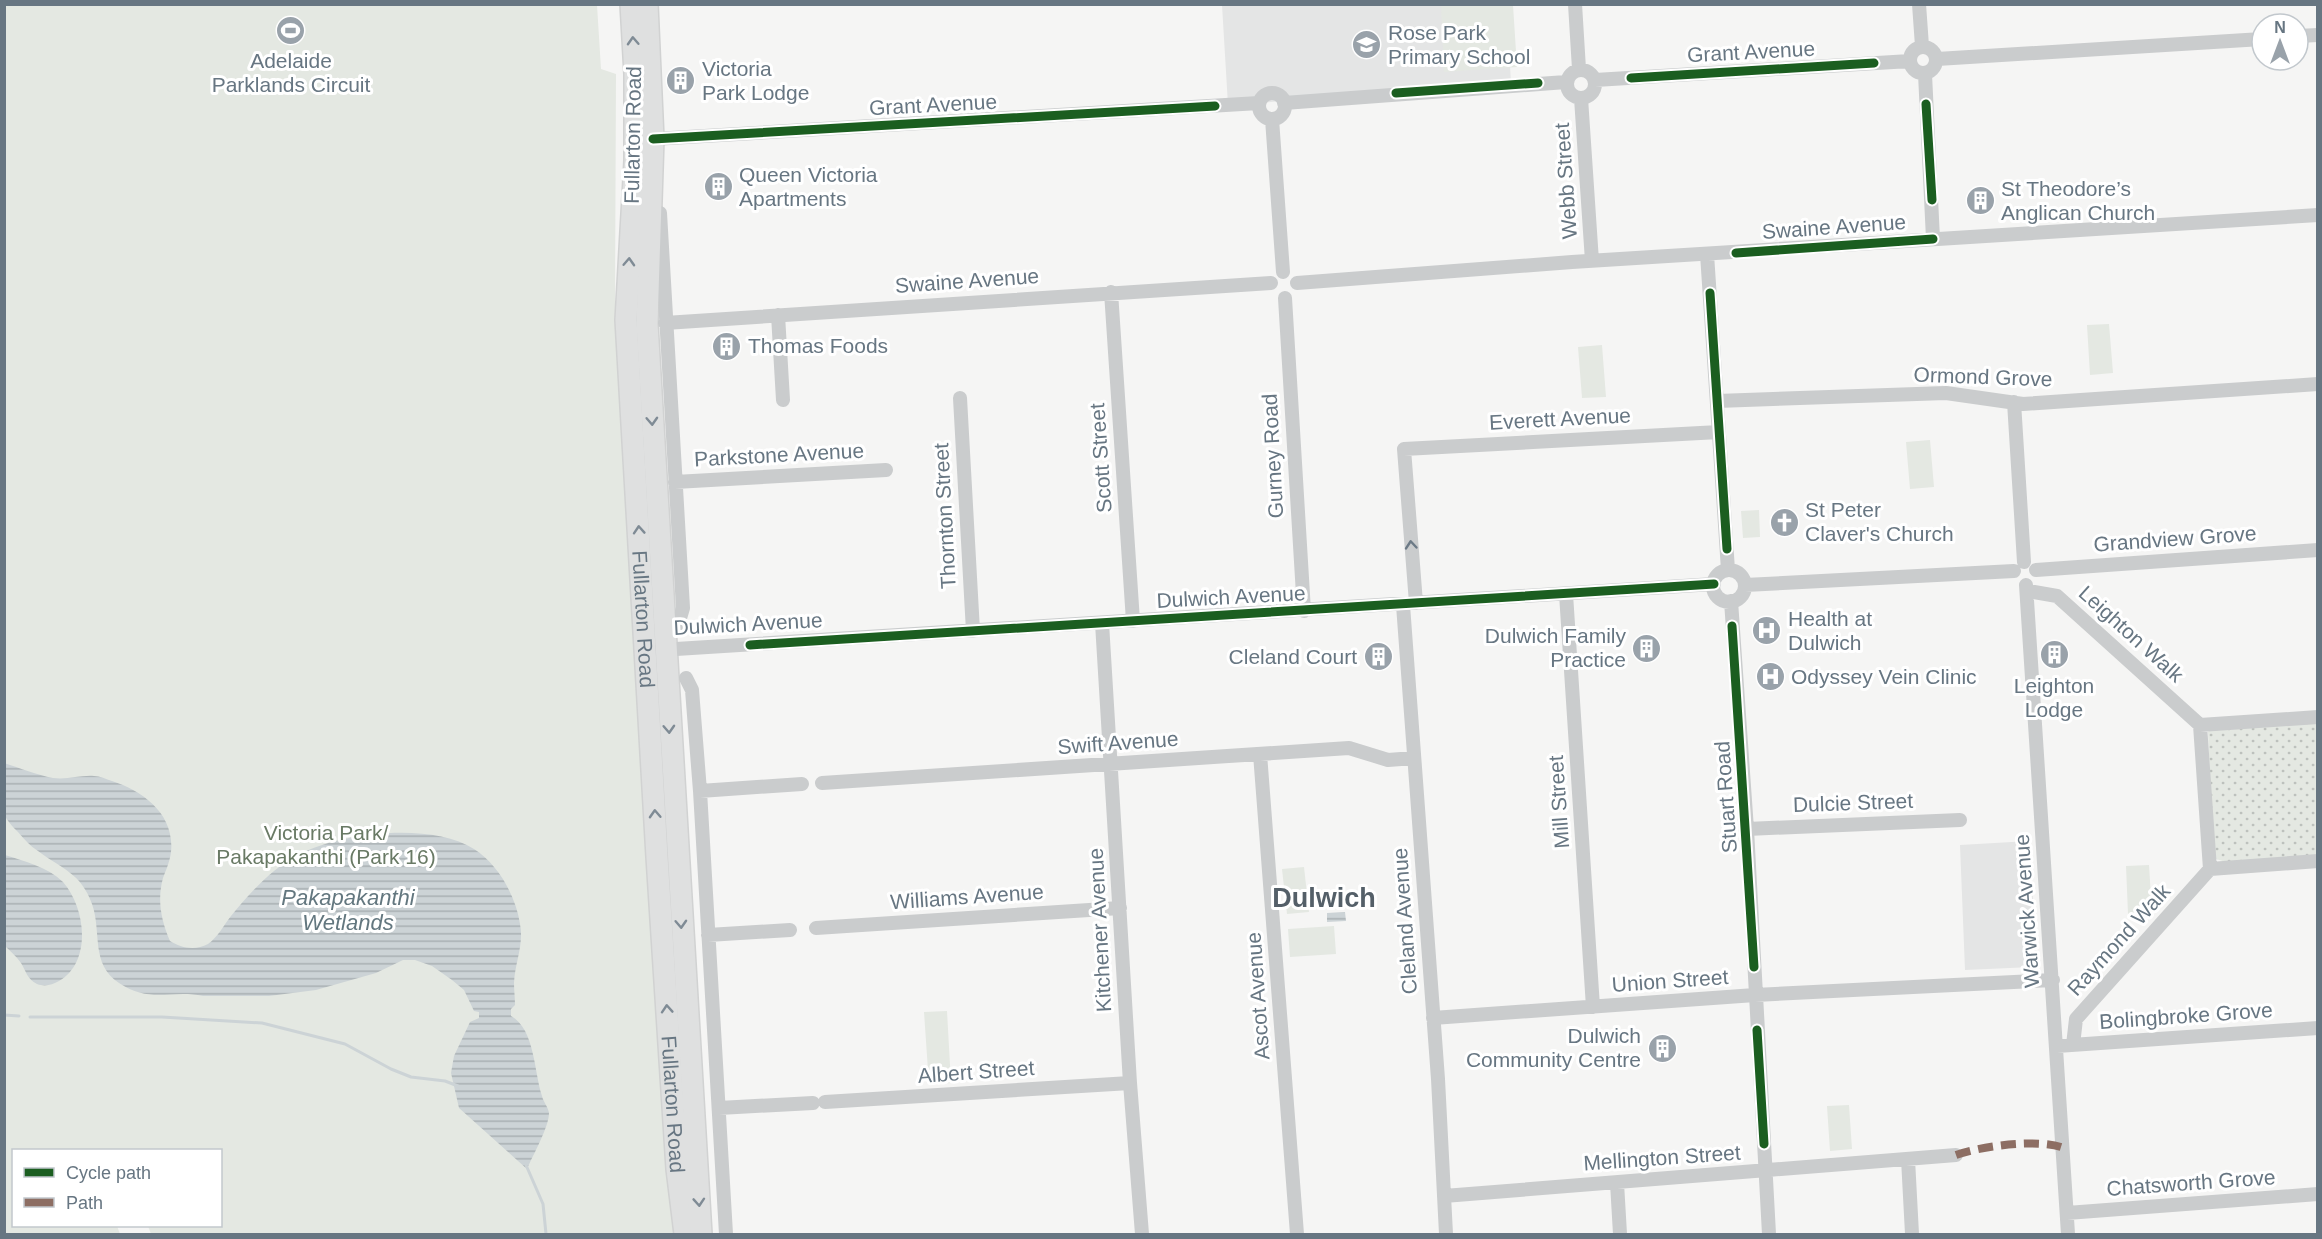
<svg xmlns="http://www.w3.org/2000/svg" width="2322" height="1239" font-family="Arial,sans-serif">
  <defs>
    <pattern id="garden-dots" width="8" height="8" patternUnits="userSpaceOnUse" patternTransform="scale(1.5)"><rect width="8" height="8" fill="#e4e8e2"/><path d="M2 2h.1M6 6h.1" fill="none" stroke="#bdc1bd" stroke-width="1.8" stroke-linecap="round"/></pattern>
    <pattern id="water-rules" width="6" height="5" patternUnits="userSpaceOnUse" patternTransform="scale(1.5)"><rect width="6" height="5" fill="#ccd3d6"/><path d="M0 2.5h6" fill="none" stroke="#a9b0b3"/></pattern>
  </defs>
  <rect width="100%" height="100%" fill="#f5f5f4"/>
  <path fill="#e4e5e5" d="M 1222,5 L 1507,5 L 1511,85 L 1228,105 Z
    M 2029,841 L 2037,961 L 2032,967 L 1965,970 L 1960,845 Z"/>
  <path fill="#e4e8e2" d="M 4,5 L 597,5 L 601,69 L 616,74 L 615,306 L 669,1170 L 677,1234 L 151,1234 L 148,1226 L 220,1226 L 220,1150 L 14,1150 L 14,1226 L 117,1226 L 120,1234 L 5,1234 Z
    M 1441,5 L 1513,5 L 1517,67 L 1444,72 Z
    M 2109,324 L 2113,373 L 2090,375 L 2087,325 Z
    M 1602,345 L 1606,397 L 1582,398 L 1578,347 Z
    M 1930,440 L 1934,487 L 1910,489 L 1906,442 Z
    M 1759,510 L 1760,537 L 1743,538 L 1741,511 Z
    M 2149,865 L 2152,913 L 2128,914 L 2126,866 Z
    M 1304,867 L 1309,912 L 1287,914 L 1282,869 Z
    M 1334,926 L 1336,954 L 1290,957 L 1288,929 Z
    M 947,1011 L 951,1083 L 929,1085 L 924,1012 Z
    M 1849,1105 L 1852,1149 L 1830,1151 L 1827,1106 Z"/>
  <path fill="url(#garden-dots)" d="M 2317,721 L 2317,857 L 2226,862 L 2216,859 L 2213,848 L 2208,732 L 2211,729 Z"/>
  <path fill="url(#water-rules)" d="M 4,763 C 20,768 37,775 53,778 C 67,780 80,775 94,776 C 100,776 106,779 112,781 C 143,791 175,814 171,852 C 170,861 166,870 163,878 C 157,900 161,920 170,941 C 181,948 195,951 208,944 C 217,938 224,925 231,916 C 250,893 271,869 298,855 C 341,832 431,822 474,849 C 498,864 516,896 520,924 C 524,945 515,962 514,983 C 514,990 515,998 515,1005 L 511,1009 L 511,1016 C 535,1029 534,1072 542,1096 C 543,1101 548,1107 549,1113 C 549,1127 533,1155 527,1169 L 459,1108 L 451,1073 L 454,1056 L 470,1022 L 479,1018 L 479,1012 L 474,1011 L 464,990 L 452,980 L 432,966 L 415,960 L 403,960 L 376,973 L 316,990 L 269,996 L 203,996 C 172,989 150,1004 119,983 C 90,964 102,932 92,904 C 81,873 62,869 38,851 C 30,846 24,839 18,832 C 13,827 6,820 4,813 C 1,800 4,777 4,763 Z
    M 5,855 C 24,861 48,867 63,882 C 86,908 92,962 59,981 C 52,985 45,987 37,984 C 27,979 26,971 21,963 C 16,956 10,951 5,946 Z
    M 1345,912 L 1346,921 L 1327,922 L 1327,913 Z"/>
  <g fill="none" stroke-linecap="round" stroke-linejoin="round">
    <path stroke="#ccd3d6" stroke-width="3" d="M 4,1015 L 19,1016
      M 30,1017 L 162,1017 L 262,1023 L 345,1044 L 391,1069 L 411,1077 L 445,1081 L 458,1086
      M 526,1165 L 543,1204 L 546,1234"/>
    <defs>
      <g id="highway">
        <path id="s1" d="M 631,4 L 635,74 L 635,161 L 626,320 L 657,857 L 677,1169 L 685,1234"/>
        <path d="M 647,4 L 653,139 L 647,324 L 701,1234"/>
      </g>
    </defs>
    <use href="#highway" stroke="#d1d2d2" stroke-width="24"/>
    <path stroke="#cacccd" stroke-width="14" d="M 1575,4 L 1579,69
      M 1919,4 L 1922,46
      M 2298,36 L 2318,35
      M1910 60a13 13 0 1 1 26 0a13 13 0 1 1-26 0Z
      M 1937,59 L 2262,39
      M1567 84a14 14 0 1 1 28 0a14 14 0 1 1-28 0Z
      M 1925,74 L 1933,239
      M 1595,80 L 1910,61
      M1259 106a13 13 0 1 1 26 0a13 13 0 1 1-26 0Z
      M 1581,98 L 1592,261
      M 1284,103 L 1566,82
      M 1272,119 L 1283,272
      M 653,139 L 1259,103
      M 660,213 L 683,608 L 678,625
      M 1707,254 L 1728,570
      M 1297,283 L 1572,262 L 2318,215
      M 1111,292 L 1133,621
      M 1285,298 L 1304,611
      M 778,315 L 783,400
      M 665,323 L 1271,283
      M 960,398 L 973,631
      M 1717,401 L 1946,393 L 2023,404 L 2318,384
      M 2014,402 L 2024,562
      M 675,482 L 886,470
      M 2036,570 L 2318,550
      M1713 586a16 16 0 1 1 32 0a16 16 0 1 1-32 0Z
      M 1745,585 L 2014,571
      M 2026,585 L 2068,1234
      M 1566,594 L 1593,1007
      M 2027,594 L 2034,592 L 2057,596 L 2200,725
      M 1731,601 L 1747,829 L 1769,1234
      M 1416,603 L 1404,449 L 1719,432
      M 1403,605 L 1438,1079 L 1446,1234
      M 1102,623 L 1130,1083 L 1142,1234
      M 660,650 L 1714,584
      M 686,678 L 692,690 L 700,791 L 726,1234
      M 2318,717 L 2200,725 L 2210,869 L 2318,861
      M 1260,754 L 1297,1234
      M 822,783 L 1349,748 L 1388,760 L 1414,758
      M 700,791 L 802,784
      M 1747,829 L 1960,820
      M 816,928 L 1120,908
      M 708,935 L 790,930
      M 1433,1018 L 1755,995 L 2053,980
      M 2073,1045 L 2076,1019 L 2210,869
      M 2057,1046 L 2318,1028
      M 825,1102 L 1130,1083
      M 719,1108 L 813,1103
      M 1908,1159 L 1912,1234
      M 1617,1183 L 1620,1234
      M 1444,1196 L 1956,1155
      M 2067,1213 L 2318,1194"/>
    <use href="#highway" stroke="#dfe0e0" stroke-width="21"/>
    <path stroke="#8d6e63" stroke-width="8" stroke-dasharray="15 8" stroke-linecap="butt" d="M 1956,1155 C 1982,1146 2035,1139 2061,1147"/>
    <defs>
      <path id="cycleway" d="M 1631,78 L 1874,63
        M 1396,93 L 1538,83
        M 1926,104 L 1932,200
        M 653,139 L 1215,106
        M 1736,253 L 1933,239
        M 1710,293 L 1727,549
        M 1732,626 L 1754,967
        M 750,645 L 1714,584
        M 1757,1030 L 1764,1144"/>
    </defs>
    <use href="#cycleway" stroke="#fff" stroke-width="13"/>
    <use href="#cycleway" stroke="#1b5e20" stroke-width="9"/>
  </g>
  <defs><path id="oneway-chevron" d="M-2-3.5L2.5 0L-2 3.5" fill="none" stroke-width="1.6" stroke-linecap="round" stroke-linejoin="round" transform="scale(1.5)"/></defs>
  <g stroke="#7f8b95">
    <use href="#oneway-chevron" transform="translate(633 41) rotate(-93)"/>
    <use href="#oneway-chevron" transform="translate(629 262) rotate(-87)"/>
    <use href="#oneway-chevron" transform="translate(652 421) rotate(87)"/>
    <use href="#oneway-chevron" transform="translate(639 530) rotate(-94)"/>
    <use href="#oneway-chevron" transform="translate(669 729) rotate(87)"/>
    <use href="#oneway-chevron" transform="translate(655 814) rotate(-93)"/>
    <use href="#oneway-chevron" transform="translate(681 924) rotate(87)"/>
    <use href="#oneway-chevron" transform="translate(667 1009) rotate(-94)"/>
    <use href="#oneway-chevron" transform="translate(699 1202) rotate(86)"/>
  </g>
  <use stroke="#6c7a86" href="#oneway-chevron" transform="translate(1411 545) rotate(-95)"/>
  <defs>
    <symbol id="stadium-disc" viewBox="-11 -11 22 22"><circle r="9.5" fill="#99a2aa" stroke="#fff"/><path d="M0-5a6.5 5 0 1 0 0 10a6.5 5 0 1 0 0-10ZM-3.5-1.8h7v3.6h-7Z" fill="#fff"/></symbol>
    <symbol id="school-disc" viewBox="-11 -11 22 22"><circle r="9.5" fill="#99a2aa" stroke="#fff"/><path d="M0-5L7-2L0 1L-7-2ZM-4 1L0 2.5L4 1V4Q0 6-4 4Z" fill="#fff"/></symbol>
    <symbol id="building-disc" viewBox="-11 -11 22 22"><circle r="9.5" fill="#99a2aa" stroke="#fff"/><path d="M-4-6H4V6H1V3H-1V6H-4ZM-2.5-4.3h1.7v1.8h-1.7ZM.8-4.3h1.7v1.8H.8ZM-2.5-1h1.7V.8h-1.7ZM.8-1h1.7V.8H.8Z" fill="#fff"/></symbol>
    <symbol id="church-disc" viewBox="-11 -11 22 22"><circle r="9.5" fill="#99a2aa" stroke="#fff"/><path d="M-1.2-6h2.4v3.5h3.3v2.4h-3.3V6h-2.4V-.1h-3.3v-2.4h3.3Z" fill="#fff"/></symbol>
    <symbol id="hospital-disc" viewBox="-11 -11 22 22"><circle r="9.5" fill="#99a2aa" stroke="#fff"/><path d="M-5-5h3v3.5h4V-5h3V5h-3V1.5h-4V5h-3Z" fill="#fff"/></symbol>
  </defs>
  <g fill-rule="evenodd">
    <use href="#stadium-disc" x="274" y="14" width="33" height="33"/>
    <use href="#school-disc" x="1350" y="28" width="33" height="33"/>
    <use href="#building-disc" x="664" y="64" width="33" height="33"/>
    <use href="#building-disc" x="702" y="170" width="33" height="33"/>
    <use href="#building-disc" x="1964" y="184" width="33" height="33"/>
    <use href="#building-disc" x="710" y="330" width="33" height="33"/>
    <use href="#church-disc" x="1768" y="506" width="33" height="33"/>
    <use href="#hospital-disc" x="1750" y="614" width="33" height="33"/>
    <use href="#building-disc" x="1630" y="632" width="33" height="33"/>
    <use href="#building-disc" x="2038" y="638" width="33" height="33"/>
    <use href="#building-disc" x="1362" y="640" width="33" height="33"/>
    <use href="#hospital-disc" x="1754" y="660" width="33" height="33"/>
    <use href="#building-disc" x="1646" y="1032" width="33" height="33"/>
  </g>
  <g text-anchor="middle" stroke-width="6" stroke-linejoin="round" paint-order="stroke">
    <g font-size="21" fill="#677682" stroke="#fff" text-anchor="start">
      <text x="1388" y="40">Rose Park<tspan x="1388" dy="24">Primary School</tspan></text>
      <text x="291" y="68" text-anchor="middle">Adelaide<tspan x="291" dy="24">Parklands Circuit</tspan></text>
      <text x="702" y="76">Victoria<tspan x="702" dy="24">Park Lodge</tspan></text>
      <text x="739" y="182">Queen Victoria<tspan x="739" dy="24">Apartments</tspan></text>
      <text x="2001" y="196">St Theodore’s<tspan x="2001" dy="24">Anglican Church</tspan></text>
      <text x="748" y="353">Thomas Foods</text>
      <text x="1805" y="517">St Peter<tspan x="1805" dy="24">Claver's Church</tspan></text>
      <text x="1788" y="626">Health at<tspan x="1788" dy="24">Dulwich</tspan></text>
      <text x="1626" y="643" text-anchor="end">Dulwich Family<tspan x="1626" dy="24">Practice</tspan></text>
      <text x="1357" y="664" text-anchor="end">Cleland Court</text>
      <text x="1791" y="684">Odyssey Vein Clinic</text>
      <text x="2054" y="693" text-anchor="middle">Leighton<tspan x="2054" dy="24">Lodge</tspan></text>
      <text x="1641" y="1043" text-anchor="end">Dulwich<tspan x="1641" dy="24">Community Centre</tspan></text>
    </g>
    <g font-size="21" fill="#677682" stroke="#fff">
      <text transform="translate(1751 52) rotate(-3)" y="7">Grant Avenue</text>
      <text transform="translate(933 105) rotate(-3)" y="7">Grant Avenue</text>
      <text transform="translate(633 135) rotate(-89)" y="7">Fullarton Road</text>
      <text transform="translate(1566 181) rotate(-94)" y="7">Webb Street</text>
      <text transform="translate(1834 227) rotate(-4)" y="7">Swaine Avenue</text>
      <text transform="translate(967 281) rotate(-4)" y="7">Swaine Avenue</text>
      <text transform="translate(1983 377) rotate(2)" y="7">Ormond Grove</text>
      <text transform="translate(1560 419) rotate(-3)" y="7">Everett Avenue</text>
      <text transform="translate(779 455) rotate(-3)" y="7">Parkstone Avenue</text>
      <text transform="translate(1273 456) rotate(-93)" y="7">Gurney Road</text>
      <text transform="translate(1101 458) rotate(-94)" y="7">Scott Street</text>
      <text transform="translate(945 516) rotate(-93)" y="7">Thornton Street</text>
      <text transform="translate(2175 539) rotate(-4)" y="7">Grandview Grove</text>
      <text transform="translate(1231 597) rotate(-3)" y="7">Dulwich Avenue</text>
      <text dy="7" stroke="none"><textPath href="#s1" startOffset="616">Fullarton Road</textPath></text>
      <text transform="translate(748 624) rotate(-3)" y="7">Dulwich Avenue</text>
      <text transform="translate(2131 634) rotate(42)" y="7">Leighton Walk</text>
      <text transform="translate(1118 743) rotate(-4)" y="7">Swift Avenue</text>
      <text transform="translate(1726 797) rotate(-94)" y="7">Stuart Road</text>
      <text transform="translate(1559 802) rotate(-94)" y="7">Mill Street</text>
      <text transform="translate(1853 803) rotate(-2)" y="7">Dulcie Street</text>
      <text transform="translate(967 897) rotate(-4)" y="7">Williams Avenue</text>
      <text transform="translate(2027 911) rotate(-94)" y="7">Warwick Avenue</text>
      <text transform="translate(1405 921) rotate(-94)" y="7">Cleland Avenue</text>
      <text transform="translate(1100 930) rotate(-93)" y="7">Kitchener Avenue</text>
      <text transform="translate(2119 940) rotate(-48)" y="7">Raymond Walk</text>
      <text transform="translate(1670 981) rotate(-4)" y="7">Union Street</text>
      <text transform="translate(1258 996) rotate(-94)" y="7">Ascot Avenue</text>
      <text transform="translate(2186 1016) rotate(-4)" y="7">Bolingbroke Grove</text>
      <text transform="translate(976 1072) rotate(-4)" y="7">Albert Street</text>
      <text dy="7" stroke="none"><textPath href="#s1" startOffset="1102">Fullarton Road</textPath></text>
      <text transform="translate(1662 1158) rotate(-4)" y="7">Mellington Street</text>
      <text transform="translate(2191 1183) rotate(-4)" y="7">Chatsworth Grove</text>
    </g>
    <g font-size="21" fill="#697a65" stroke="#fff">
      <text x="326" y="840">Victoria Park/<tspan x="326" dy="24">Pakapakanthi (Park 16)</tspan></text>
    </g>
    <g font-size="22" font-style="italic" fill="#63777f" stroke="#fff">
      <text x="348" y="905">Pakapakanthi<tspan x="348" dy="25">Wetlands</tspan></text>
    </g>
    <g font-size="27" font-weight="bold" fill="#545f68" stroke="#fff">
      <text x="1324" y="907">Dulwich</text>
    </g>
  </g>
  <rect width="2322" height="1239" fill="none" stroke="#677682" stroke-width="12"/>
  <rect x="12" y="1149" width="210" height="78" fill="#ffffff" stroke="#c2c8cd" stroke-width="1.5"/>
  <rect x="24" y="1168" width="30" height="9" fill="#1b5e20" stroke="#c2c8cd" stroke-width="1.5"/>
  <text x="66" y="1179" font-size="18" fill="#677682">Cycle path</text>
  <rect x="24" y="1198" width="30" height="9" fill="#8d6e63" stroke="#c2c8cd" stroke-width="1.5"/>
  <text x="66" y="1209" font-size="18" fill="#677682">Path</text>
  <g transform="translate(2280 42)"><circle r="28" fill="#ffffff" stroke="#c2c8cd" stroke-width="1.5"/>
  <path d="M0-4.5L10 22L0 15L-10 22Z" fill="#99a2aa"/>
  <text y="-9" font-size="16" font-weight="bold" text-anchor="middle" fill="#677682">N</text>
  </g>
</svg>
